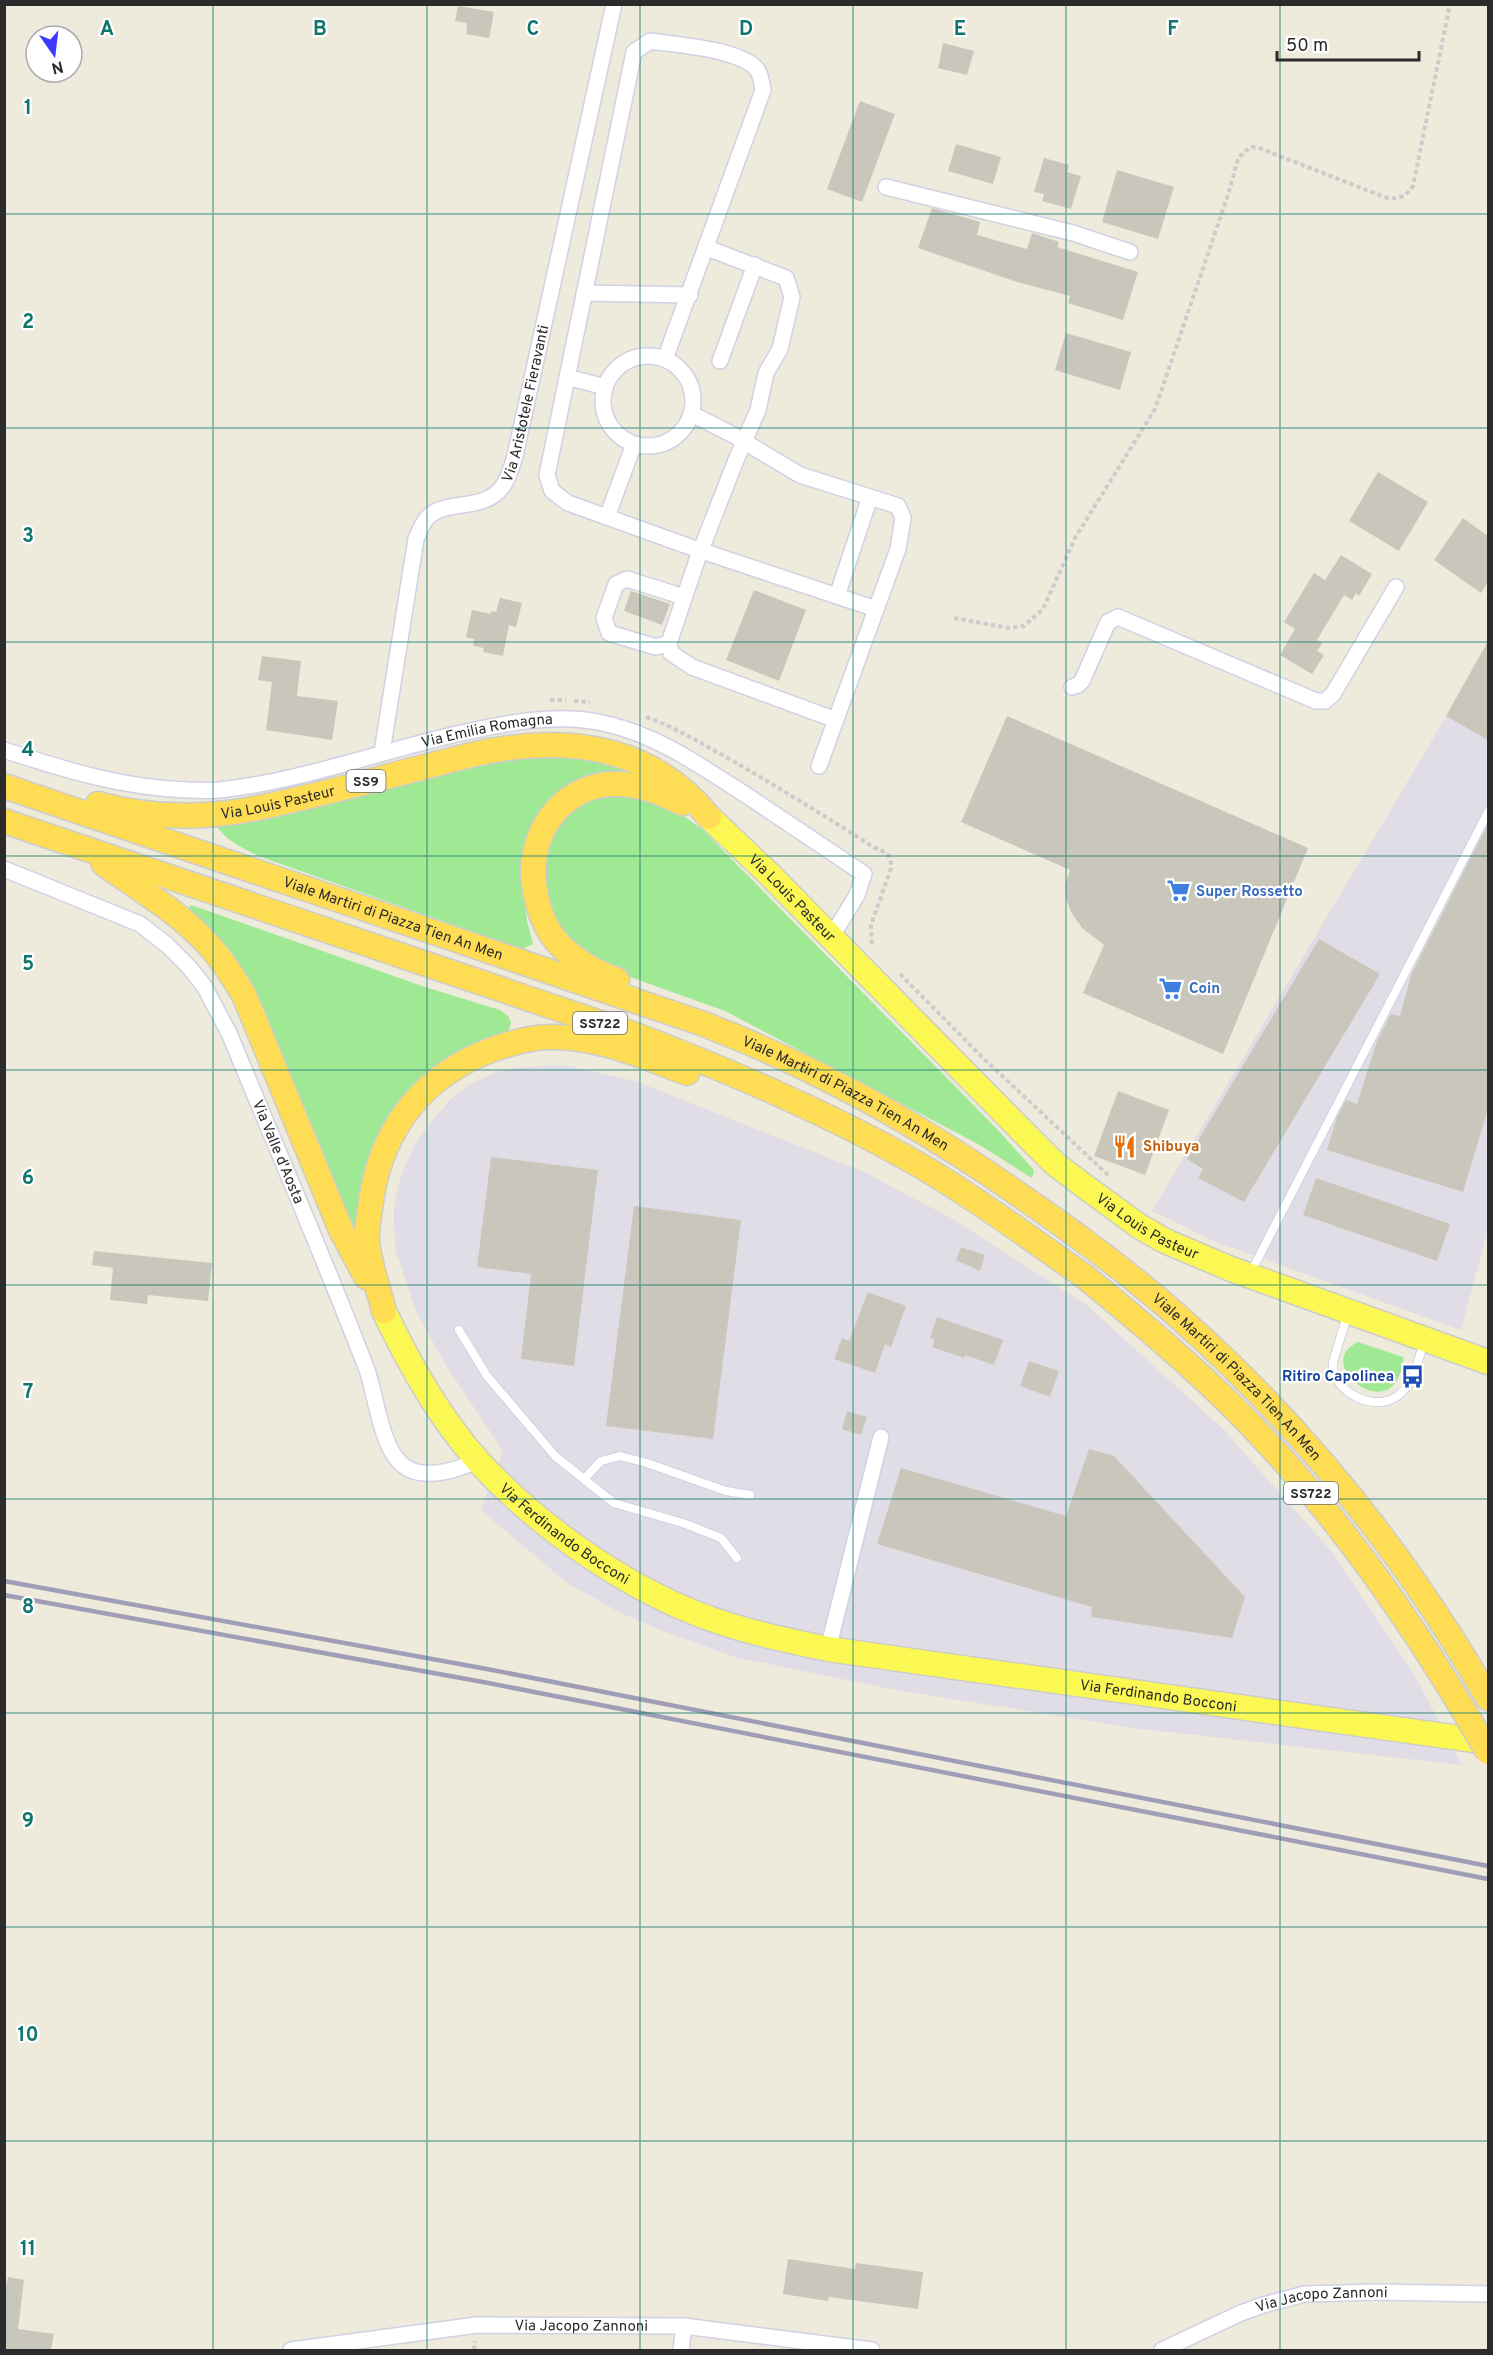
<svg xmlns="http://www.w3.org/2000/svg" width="1493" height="2355" font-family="Overpass,sans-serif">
  <rect width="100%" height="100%" fill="#eeeadc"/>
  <path fill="#e1dde6" d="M 1488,646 L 1488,1229 L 1461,1330 L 1213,1241 L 1152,1211 Z
    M 563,1065 L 635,1081 L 864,1172 L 951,1218 L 1088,1306 L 1224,1430 L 1332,1552 L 1415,1676 L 1462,1765 L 1133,1728 L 885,1688 L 735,1657 L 668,1633 L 621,1613 L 567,1583 L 481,1510 L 503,1451 L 445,1364 L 416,1311 L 396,1251 L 394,1226 L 394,1207 L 401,1176 L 414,1146 L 431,1122 L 450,1100 L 469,1085 L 491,1074 L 512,1068 Z"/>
  <path fill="#9fe994" d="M 519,756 L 585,756 L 634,772 L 633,774 L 582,782 L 523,884 L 527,921 L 533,944 L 522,949 L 261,857 C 244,849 226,841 215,824 Z
    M 615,793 L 668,805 L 702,829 L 998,1130 L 1034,1170 L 1032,1178 L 978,1144 L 725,1011 L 633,978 L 585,958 L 555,926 L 541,872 L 556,823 L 587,800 Z
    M 191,905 L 425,987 L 500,1010 L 508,1016 L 511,1022 L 509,1030 L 503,1034 L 425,1077 L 355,1241 C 334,1186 313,1130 290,1074 C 264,1011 243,953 188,909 Z
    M 1358,1342 L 1403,1357 C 1404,1364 1401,1373 1397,1380 C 1378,1415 1315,1362 1358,1342 Z"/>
  <path fill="#c9c7bb" d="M 458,6 L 494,12 L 489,38 L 466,34 L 467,23 L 455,21 Z
    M 943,43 L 974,51 L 967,75 L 938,68 Z
    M 860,101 L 895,114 L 862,202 L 827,189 Z
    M 956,144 L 1001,157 L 993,184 L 948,171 Z
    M 1044,158 L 1069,165 L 1067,172 L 1081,176 L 1071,209 L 1042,201 L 1044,194 L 1034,192 Z
    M 1117,170 L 1174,187 L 1158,239 L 1102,222 Z
    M 932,208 L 980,222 L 977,235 L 1027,249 L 1032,233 L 1059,242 L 1057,247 L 1138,272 L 1123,320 L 1068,303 L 1070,296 L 1017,282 L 918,248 Z
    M 1066,333 L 1131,352 L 1120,390 L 1055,370 Z
    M 1378,472 L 1428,502 L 1399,551 L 1349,521 Z
    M 1463,518 L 1488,536 L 1488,582 L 1481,593 L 1434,560 Z
    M 1341,555 L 1372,574 L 1359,596 L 1356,593 L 1352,600 L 1344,595 L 1317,640 L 1322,643 L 1317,651 L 1324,655 L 1312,674 L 1280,655 L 1295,629 L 1284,622 L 1314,573 L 1325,580 Z
    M 754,590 L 806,610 L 779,681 L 726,660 Z
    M 631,591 L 670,604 L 662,625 L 624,611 Z
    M 500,598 L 522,603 L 516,627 L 509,625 L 503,656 L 483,652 L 484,648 L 473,646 L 474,639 L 466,637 L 472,610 L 491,614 L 491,611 L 496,612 Z
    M 1488,641 L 1488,740 L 1446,716 Z
    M 262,656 L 301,661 L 297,696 L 338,701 L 332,740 L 266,730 L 272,682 L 258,680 Z
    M 1007,716 L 1308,848 L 1223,1054 L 1083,993 L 1104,945 L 1082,928 L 1071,912 L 1066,898 L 1065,884 L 1070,870 L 961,822 Z
    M 1488,824 L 1488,1109 L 1463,1192 L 1327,1150 L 1337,1117 L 1346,1100 L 1357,1104 L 1377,1041 L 1391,1014 L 1400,1016 L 1411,975 Z
    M 1319,939 L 1380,974 L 1244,1202 L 1198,1178 L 1203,1169 L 1187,1159 Z
    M 1118,1091 L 1169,1110 L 1145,1175 L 1094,1156 Z
    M 491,1157 L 598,1170 L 574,1366 L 521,1359 L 531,1274 L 477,1267 Z
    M 1316,1178 L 1450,1224 L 1437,1261 L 1303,1215 Z
    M 634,1206 L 741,1220 L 713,1439 L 606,1426 Z
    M 961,1247 L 985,1255 L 980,1271 L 956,1260 Z
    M 94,1251 L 212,1263 L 208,1301 L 148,1295 L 147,1304 L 110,1300 L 113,1268 L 92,1265 Z
    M 868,1292 L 906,1306 L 891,1347 L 885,1344 L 875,1373 L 834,1359 L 842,1338 L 849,1341 Z
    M 937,1317 L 1003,1340 L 994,1365 L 965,1355 L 964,1358 L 932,1347 L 935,1340 L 930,1338 Z
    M 1029,1361 L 1059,1371 L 1050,1397 L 1020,1386 Z
    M 847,1411 L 867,1417 L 861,1435 L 842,1429 Z
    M 1089,1449 L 1114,1456 L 1245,1597 L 1232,1638 L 1091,1617 L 1092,1607 L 877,1544 L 901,1468 L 1066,1516 Z
    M 788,2259 L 855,2269 L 856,2263 L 923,2272 L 918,2309 L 829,2297 L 828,2301 L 783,2294 Z
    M 8,2277 L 24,2280 L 18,2329 L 54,2334 L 51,2350 L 4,2350 L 4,2295 Z"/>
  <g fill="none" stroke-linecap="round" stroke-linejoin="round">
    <defs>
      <path id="service" d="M 1251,1272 L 1488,812
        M 1347,1316 L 1333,1362 C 1331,1394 1379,1415 1401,1393 C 1414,1382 1418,1359 1424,1343
        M 459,1330 L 487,1376 L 556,1457 L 614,1503 L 683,1523 L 721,1538 L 737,1558
        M 584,1479 L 601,1461 L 620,1456 L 647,1463 L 726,1491 L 750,1495"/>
      <g id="minor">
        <path d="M 886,187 L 1073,233 L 1130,252"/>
        <path d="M 707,248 L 786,278 L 792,297 L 780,349 L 766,373 L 758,410 L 736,460 L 697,560 L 669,643 L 671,653 L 692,667 L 836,720"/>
        <path d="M 584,293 L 690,295"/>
        <circle cx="648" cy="401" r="45"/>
        <path d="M 720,361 L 755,265"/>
        <path d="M 567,377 L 605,387"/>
        <path d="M 692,414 L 735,436 L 800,475 L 898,506 L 903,518 L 898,549 L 819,766"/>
        <path d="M 634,444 L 607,517 L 693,548 L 876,609"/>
        <path d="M 607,517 L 568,503 L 552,491 L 547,475 L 634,52 L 650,41 C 676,45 744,49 758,71 C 761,76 762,84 763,90 L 665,359"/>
        <path d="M 837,596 L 870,497"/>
        <path d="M 669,643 L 656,647 L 609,633 L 604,618 L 616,584 L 627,579 L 684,597"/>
        <path d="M 1072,687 L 1078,685 L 1082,681 L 1108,622 L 1118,617 L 1316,701 L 1325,701 L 1333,694 L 1396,587"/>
        <path id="s1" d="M 4,750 C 65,770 124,788 188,790 C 199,790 210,791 220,790 C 301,781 378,752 457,734 C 505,723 558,712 607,724 C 659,736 702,767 746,795 C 785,821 825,848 864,874 L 857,895 L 830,939"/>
        <path id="s2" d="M 382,752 L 416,539 C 419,532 422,524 427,518 C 445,498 484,513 503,486 C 509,477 512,466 515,456 L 614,4"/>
        <path id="s3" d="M 4,869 L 140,924 L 167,945 L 189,967 L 204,986 L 229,1033 C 275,1145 324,1257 367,1370 C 376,1395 381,1450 404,1466 C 424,1481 458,1470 478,1460"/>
        <path d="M 828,1649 L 881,1437"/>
        <path id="s4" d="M 291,2350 L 477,2325 L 684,2326 L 872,2350"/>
        <path d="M 681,2350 L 684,2326"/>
        <path id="s5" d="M 1162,2350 L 1241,2313 L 1263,2305 L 1305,2294 L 1376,2292 L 1488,2294"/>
      </g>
      <g id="primary">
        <path id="s6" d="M 709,817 L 769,874 L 1032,1141 L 1055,1164 L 1091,1191 L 1139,1226 L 1165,1241 L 1231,1269 L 1488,1362"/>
        <path id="s7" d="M 384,1311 C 409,1364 439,1417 478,1461 C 538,1527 630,1591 714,1620 C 751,1633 790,1641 828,1649 L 1488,1742"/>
      </g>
      <g id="trunk">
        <path id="s8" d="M 4,786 L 701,1023 C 813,1066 920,1125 1018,1194 C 1075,1233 1131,1274 1182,1320 C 1305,1429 1407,1557 1488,1698"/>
        <path id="s9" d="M 98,804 C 146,817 197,819 247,810 C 306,799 365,782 424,767 C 448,761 471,754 495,750 C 577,736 655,750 709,817"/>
        <path d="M 4,821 L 633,1034 C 729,1071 824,1111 914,1162 C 973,1196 1028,1237 1084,1276"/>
        <path d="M 104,864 C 136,887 172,908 200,936 C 218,953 231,974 244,995 L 341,1230 L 366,1277"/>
        <path d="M 617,980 C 595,972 575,961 559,944 C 546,930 538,909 535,890 C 525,840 557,786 613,784 C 638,783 660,792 682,803"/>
        <path d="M 384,1311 C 379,1290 368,1261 367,1240 C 366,1230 369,1219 370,1209 C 378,1137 415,1083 481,1054 C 503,1045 527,1037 551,1037 C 597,1036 645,1057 687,1073"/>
      </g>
    </defs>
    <use href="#service" stroke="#d1d1e5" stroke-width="10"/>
    <use href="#minor" stroke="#d1d1e5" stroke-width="18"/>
    <use href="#primary" stroke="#ccc" stroke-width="27"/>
    <use href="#trunk" stroke="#ccc" stroke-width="27"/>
    <path stroke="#ccc" stroke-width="4" stroke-dasharray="4.5 3" stroke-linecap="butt" d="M 954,618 L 1009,628 L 1024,626 L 1043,609 L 1075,538 L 1155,409 L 1228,195 L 1238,159 L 1245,151 L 1252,147 L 1259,148 L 1387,198 C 1400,199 1406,196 1413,186 L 1450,4
      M 550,700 L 566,700
      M 574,701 L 590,702
      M 646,717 C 677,728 704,745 733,761 C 781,789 828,818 875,848 C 886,852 892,855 891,868 L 871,925 L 872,947
      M 900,974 L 982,1057 L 1108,1175
      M 474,2350 L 475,2341"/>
    <use href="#service" stroke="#fff" stroke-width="8"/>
    <use href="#minor" stroke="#fff" stroke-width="15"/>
    <use href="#primary" stroke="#fcf853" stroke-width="24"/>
    <use href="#trunk" stroke="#fedd54" stroke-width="24"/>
    <path stroke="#a09eb7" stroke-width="4.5" d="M 4,1581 L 487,1669 L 1488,1866
      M 4,1595 L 483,1682 L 1488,1879"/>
    <defs>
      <path id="trunk-bridge" d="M 1084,1276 C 1139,1321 1194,1367 1244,1418 C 1341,1518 1419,1632 1488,1752"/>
    </defs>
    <use href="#trunk-bridge" stroke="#ccc" stroke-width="27" stroke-linecap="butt"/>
    <use href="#trunk-bridge" stroke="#fedd54" stroke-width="24"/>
  </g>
  <path fill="none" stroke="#0f766e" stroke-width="1.5" stroke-opacity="0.55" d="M 213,4 L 213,2350M 427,4 L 427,2350M 640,4 L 640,2350M 853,4 L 853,2350M 1066,4 L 1066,2350M 1280,4 L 1280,2350M 4,214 L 1488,214M 4,428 L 1488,428M 4,642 L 1488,642M 4,856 L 1488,856M 4,1070 L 1488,1070M 4,1285 L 1488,1285M 4,1499 L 1488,1499M 4,1713 L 1488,1713M 4,1927 L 1488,1927M 4,2141 L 1488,2141"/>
  <defs>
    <symbol id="supermarket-bare" viewBox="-9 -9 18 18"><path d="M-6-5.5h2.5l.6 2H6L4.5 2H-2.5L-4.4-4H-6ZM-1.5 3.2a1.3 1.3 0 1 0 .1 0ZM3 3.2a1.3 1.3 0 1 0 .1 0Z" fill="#3f7fe0" stroke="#fff" stroke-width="2.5" paint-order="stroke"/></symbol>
    <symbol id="restaurant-bare" viewBox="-9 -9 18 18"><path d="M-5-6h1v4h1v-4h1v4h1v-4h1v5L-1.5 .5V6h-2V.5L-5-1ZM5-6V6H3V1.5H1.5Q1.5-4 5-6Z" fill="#e8710a" stroke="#fff" stroke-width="2.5" paint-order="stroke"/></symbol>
    <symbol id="bus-bare" viewBox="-9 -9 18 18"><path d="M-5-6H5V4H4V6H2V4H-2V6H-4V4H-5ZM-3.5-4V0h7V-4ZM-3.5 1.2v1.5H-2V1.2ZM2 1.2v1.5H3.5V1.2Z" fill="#1a4fb4" stroke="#fff" stroke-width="2.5" paint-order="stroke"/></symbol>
  </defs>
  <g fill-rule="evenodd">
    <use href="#supermarket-bare" x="1162" y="874" width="33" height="33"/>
    <use href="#supermarket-bare" x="1154" y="972" width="33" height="33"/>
    <use href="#restaurant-bare" x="1108" y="1130" width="33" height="33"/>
    <use href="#bus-bare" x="1396" y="1360" width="33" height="33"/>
  </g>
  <g text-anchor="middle" stroke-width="4.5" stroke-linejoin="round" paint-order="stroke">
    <g fill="#fff" stroke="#6b6b6b" stroke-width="1.5">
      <rect x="346.5" y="770" width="39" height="22" rx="4.5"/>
      <rect x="573" y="1012" width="54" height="22" rx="4.5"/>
      <rect x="1284" y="1482" width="54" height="22" rx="4.5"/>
    </g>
    <g font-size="14" font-weight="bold" fill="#2b2b2b">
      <text x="366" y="786">SS9</text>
      <text x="600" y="1028">SS722</text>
      <text x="1311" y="1498">SS722</text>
    </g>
    <g font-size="15" fill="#2b2b2b" stroke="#fff">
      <text dy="5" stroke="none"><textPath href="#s2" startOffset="410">Via Aristotele Fieravanti</textPath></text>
      <text dy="5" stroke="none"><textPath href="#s1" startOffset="495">Via Emilia Romagna</textPath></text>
      <text dy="5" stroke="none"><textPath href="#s9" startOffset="182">Via Louis Pasteur</textPath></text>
      <text dy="5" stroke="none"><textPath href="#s6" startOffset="116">Via Louis Pasteur</textPath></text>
      <text dy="5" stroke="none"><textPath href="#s8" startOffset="411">Viale Martiri di Piazza Tien An Men</textPath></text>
      <text dy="5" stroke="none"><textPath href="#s8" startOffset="897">Viale Martiri di Piazza Tien An Men</textPath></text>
      <text dy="5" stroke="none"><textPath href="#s3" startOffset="418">Via Valle d'Aosta</textPath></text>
      <text dy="5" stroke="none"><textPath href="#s6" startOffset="602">Via Louis Pasteur</textPath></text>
      <text dy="5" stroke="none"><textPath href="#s8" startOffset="1383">Viale Martiri di Piazza Tien An Men</textPath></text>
      <text dy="5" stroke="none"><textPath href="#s7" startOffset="291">Via Ferdinando Bocconi</textPath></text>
      <text dy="5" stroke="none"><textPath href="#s7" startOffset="916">Via Ferdinando Bocconi</textPath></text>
      <text dy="5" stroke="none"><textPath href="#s5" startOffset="170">Via Jacopo Zannoni</textPath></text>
      <text dy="5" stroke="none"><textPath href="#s4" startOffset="292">Via Jacopo Zannoni</textPath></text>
    </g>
    <g font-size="15" font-weight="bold" fill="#366cbe" stroke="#fff" text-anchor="start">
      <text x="1196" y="896">Super Rossetto</text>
      <text x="1189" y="993">Coin</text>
    </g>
    <g font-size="15" font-weight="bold" fill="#c56008" stroke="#fff" text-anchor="start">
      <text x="1143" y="1151">Shibuya</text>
    </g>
    <g font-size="15" font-weight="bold" fill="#164399" stroke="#fff" text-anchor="end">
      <text x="1394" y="1381">Ritiro Capolinea</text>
    </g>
  </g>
  <g font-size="20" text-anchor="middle" font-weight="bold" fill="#0f766e" stroke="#fff" stroke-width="4.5" stroke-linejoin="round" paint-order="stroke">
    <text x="107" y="35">A</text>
    <text x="320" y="35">B</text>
    <text x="533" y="35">C</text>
    <text x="746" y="35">D</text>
    <text x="960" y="35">E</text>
    <text x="1173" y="35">F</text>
    <text x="28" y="114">1</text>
    <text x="28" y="328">2</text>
    <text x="28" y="542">3</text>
    <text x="28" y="756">4</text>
    <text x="28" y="970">5</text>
    <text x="28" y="1184">6</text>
    <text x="28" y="1398">7</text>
    <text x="28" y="1613">8</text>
    <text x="28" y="1827">9</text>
    <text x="28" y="2041">10</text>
    <text x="28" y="2255">11</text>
  </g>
  <rect width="1493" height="2355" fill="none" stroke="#2b2b2b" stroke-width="12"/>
  <g transform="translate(54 54) rotate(166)"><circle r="28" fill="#ffffff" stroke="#aaaaaa" stroke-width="1.5"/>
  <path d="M0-4.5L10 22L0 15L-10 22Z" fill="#3c38ff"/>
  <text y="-9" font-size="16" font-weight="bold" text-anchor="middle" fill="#2b2b2b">N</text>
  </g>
  <path d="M1277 51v9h142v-9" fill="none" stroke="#2b2b2b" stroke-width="3"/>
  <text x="1286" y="51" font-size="18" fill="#2b2b2b" stroke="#ffffff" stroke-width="4.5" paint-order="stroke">50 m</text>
</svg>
